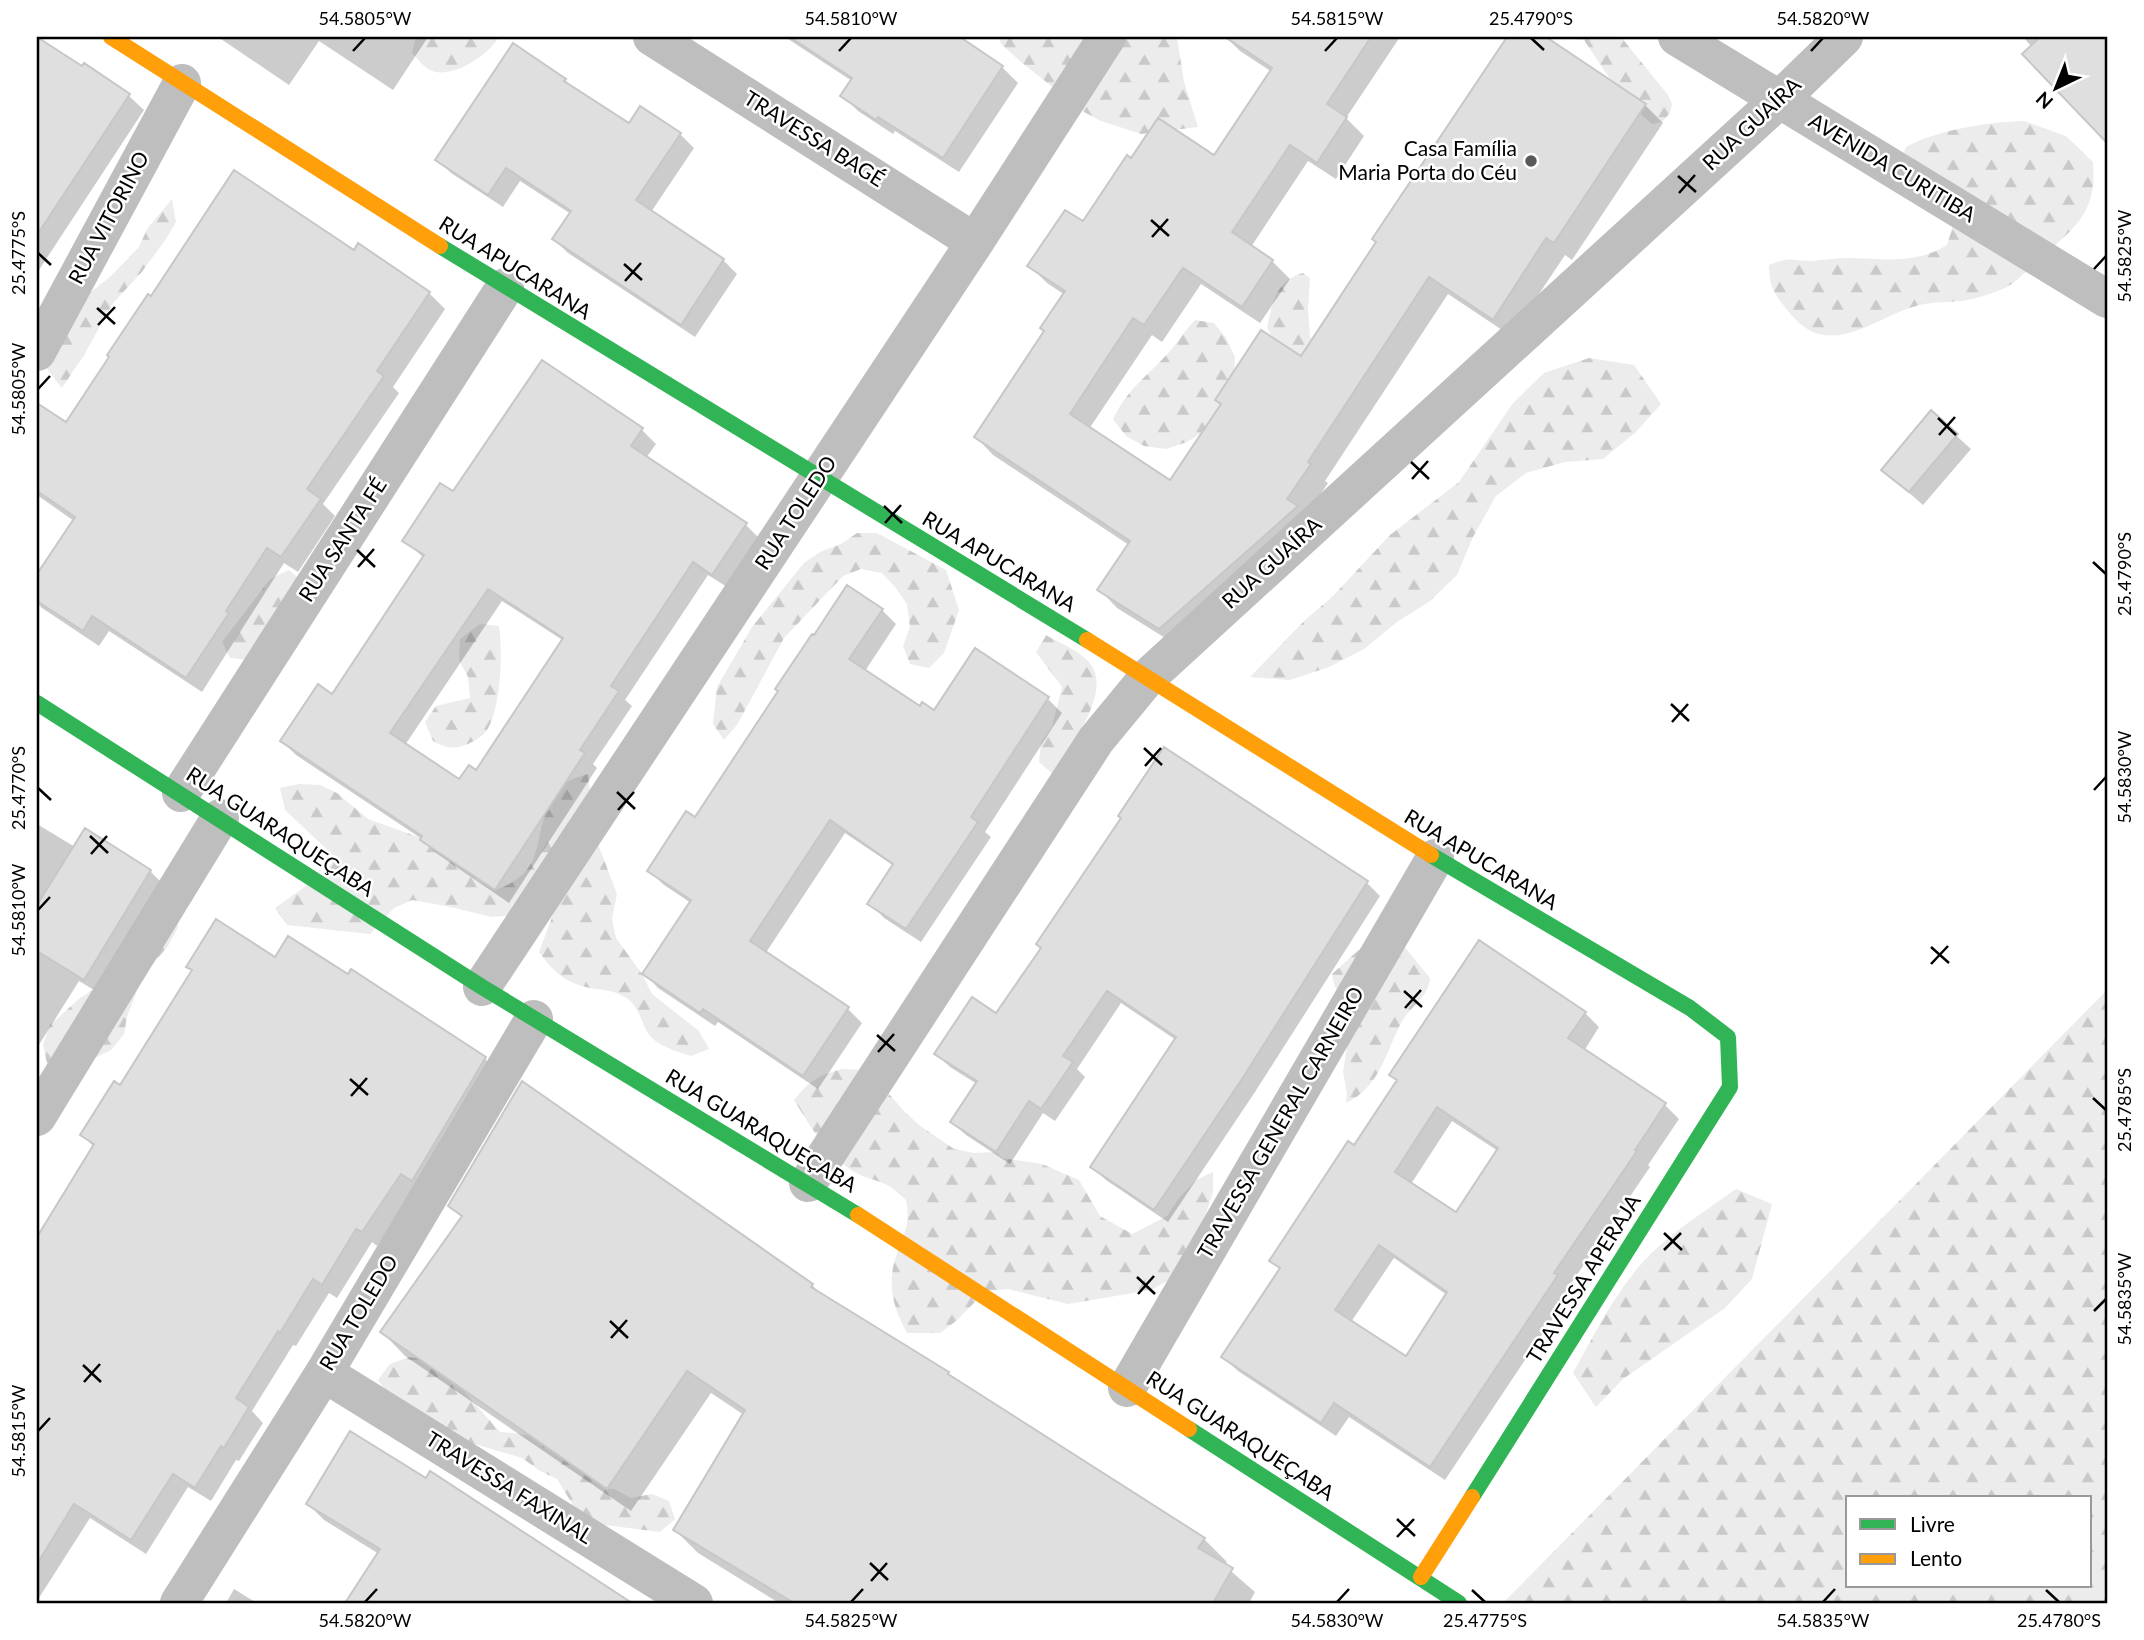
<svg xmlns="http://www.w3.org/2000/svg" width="2144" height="1640" font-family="Lato,sans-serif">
  <defs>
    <pattern id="forest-firs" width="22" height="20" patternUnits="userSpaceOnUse" patternTransform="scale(1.75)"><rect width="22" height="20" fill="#ececec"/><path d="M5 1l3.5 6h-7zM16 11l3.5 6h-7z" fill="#c9c9c9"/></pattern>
  </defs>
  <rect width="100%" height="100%" fill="#fff"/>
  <path fill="url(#forest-firs)" fill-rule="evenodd" d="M 416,37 L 499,37 C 489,55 449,82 428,69 C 422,65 417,58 412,53 Z
    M 998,37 L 1177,37 L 1184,82 L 1198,127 L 1141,134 L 1101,121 L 1084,112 L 1021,62 L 1001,44 Z
    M 1547,37 L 1621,37 L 1668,95 L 1672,104 L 1670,113 L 1662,122 L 1652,124 L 1634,108 L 1614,85 L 1584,40 Z
    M 2024,121 L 2066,136 L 2093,162 C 2098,216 2071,230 2036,262 C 2026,271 2015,284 2003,289 C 1990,294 1975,299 1962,301 C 1947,302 1933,302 1919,305 C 1874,317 1828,363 1789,312 C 1775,295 1769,288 1769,265 C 1792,256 1790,261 1812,261 C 1824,260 1837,258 1850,258 C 1884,259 1917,264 1947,245 L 1954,222 L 1899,167 L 1906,147 C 1936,130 1989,122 2024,121 Z
    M 172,199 L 176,222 L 166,239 L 141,273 L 113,303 L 84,355 L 62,388 L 47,369 L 50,349 L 80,301 L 111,276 L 139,247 L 147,229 Z
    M 1303,273 L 1310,278 L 1308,310 L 1310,336 L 1331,378 L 1275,342 L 1267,328 C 1272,304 1276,280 1303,273 Z
    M 1195,320 L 1214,323 L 1226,338 L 1235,357 L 1234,378 L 1231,398 L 1203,432 L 1187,442 L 1166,449 L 1144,446 L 1126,436 L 1113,419 C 1128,388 1148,376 1170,351 C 1179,341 1185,330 1195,320 Z
    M 1589,358 L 1634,365 L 1661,404 L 1636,432 L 1603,459 L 1565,462 L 1526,473 L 1496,496 L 1473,537 L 1457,575 L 1430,601 L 1397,622 L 1364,649 L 1329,667 L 1290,680 L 1250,677 L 1304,621 L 1333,596 L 1390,535 L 1459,482 L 1513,403 L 1544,373 Z
    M 857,533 L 877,533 L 946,570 L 959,610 L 944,653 L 929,668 L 910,664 L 903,646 L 910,627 L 907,604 L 895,587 L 882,573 L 861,569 L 843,576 L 784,638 L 737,725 L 724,740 L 713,724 L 717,687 L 752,627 L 804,563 L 820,552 L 841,544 Z
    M 289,570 L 306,584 L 249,660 L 230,658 L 222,642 L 270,579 Z
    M 480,624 L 499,626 C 503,650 501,709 487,730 C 480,740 460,750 448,747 C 443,746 437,743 433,741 L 425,722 L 436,706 L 470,698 L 468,677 L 459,660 L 460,639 Z
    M 1046,635 C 1061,644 1087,653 1094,670 C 1107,698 1068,751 1054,775 L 1039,762 L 1041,742 L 1052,727 L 1062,687 L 1036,652 Z
    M 588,774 L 595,836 L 617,894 L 612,919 L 616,938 L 642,974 L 652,994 L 699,1031 L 709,1049 L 691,1056 C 679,1052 661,1047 652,1038 C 641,1028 642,1008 626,998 C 614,990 603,990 590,988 C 565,983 553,971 539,952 L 554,912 L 491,917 L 451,907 L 412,900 L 394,908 L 370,934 L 287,925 L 275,908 L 323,874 L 336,858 L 285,810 L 280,788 L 299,784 L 320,785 L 337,793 L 368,819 L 449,848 L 477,880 L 495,890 C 554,870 527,831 557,794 C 560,791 563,784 567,782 C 573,778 582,776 588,774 Z
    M 173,906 L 178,927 L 168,946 L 142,977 L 127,1017 L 124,1034 L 111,1050 L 72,1069 L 49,1074 L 43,1044 L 50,1025 L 80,998 L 114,977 Z
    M 1403,945 L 1430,978 C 1428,999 1410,1006 1401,1023 C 1385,1054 1380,1087 1346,1103 L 1347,1093 L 1343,1072 L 1348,1039 L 1340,996 L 1334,984 L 1332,974 L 1363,946 Z
    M 2107,990 L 2107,1603 L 1503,1603 ZM 1848,1498 L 2090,1498 L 2090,1586 L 1848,1586 Z
    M 843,1069 L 863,1070 L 878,1081 L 902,1109 L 919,1125 L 954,1149 L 974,1153 L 996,1152 L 1002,1158 L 1042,1164 L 1079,1180 L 1100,1216 L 1132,1234 L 1167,1216 L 1179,1198 L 1196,1180 L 1213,1172 L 1213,1192 L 1201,1229 L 1169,1280 L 1151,1290 L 1068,1304 L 1008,1289 L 986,1291 L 956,1321 L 940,1333 L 907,1333 C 893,1308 886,1282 897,1254 C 904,1233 911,1223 906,1200 C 901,1196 895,1190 889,1186 C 878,1180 865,1178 854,1172 C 827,1155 810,1126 794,1100 C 808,1082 820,1074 843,1069 Z
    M 1736,1189 L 1772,1204 L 1752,1279 L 1725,1308 L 1623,1379 L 1596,1407 L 1573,1373 C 1594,1335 1613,1296 1642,1263 C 1668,1234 1704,1212 1736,1189 Z
    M 409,1357 L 427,1360 L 459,1386 L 500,1432 C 514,1433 526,1434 539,1439 C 559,1448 591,1474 607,1489 L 614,1489 L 631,1498 L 652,1494 L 669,1501 L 675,1519 L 660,1532 L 597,1524 L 579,1515 L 557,1479 L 540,1471 L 522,1458 L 465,1441 L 391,1398 L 378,1380 L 390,1364 Z"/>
  <path fill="#0003" fill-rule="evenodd" d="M 218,37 L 428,37 L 393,90 L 319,41 L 289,85 Z
    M 785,37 L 956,37 L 1002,67 L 1018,83 L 959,172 L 895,131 L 893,134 L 858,111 L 843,96 L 852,81 Z
    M 1226,37 L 1400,37 L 1346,118 L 1364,136 L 1336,179 L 1308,161 L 1251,247 L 1272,261 L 1290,279 L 1260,323 L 1201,284 L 1162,342 L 1152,335 L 1089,429 L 1171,483 L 1302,359 L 1378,242 L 1374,239 L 1509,37 L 1543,37 L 1645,105 L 1663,123 L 1572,260 L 1565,255 L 1511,336 L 1448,294 L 1325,481 L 1328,483 L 1306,516 L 1178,646 L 1117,608 L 1100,590 L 1129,545 L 993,455 L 976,437 L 1046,331 L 1065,295 L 1047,283 L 1029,265 L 1083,224 L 1132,161 L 1214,158 L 1272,72 L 1240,51 Z
    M 2023,37 L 2107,37 L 2107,140 L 2024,54 L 2032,47 Z
    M 37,39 L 82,68 L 84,65 L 129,96 L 144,110 L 37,273 Z
    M 565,80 L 576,91 L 629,126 L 641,109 L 680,134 L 694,148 L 651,212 L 723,260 L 737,274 L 695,337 L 568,253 L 554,239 L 571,214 L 520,181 L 503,207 L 451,173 L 437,159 Z
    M 354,252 L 429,293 L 445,309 L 393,387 L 399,393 L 323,504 L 335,516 L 298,572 L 284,563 L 202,692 L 109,631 L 99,646 L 42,608 L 37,603 L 37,577 L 74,521 L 37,495 L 37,413 L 40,407 L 67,425 L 151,298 Z
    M 542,363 L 642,430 L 656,444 L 646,458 L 746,525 L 759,538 L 727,587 L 708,575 L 625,700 L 632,706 L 593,764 L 597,768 L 509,903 L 436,853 L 422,839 L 296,755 L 282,741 L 332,696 L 424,558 L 404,540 L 453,494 ZM 502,601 L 564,641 L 477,772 L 460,782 L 405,745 Z
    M 1931,413 L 1971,449 L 1923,505 L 1883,470 Z
    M 882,610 L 896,624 L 865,671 L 920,708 L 935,713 L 1047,698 L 1062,713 L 985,832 L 991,837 L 921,942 L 884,918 L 870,903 L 894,866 L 845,833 L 765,954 L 847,1008 L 862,1023 L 818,1089 L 718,1022 L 715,1026 L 658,988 L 644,973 L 691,903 L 664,885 L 649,871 Z
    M 1165,749 L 1367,883 L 1380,896 L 1255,1092 L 1168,1222 L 1106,1180 L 1092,1167 L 1176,1040 L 1121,1003 L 1077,1069 L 1085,1077 L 1055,1121 L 1043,1113 L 1010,1164 L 966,1135 L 952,1122 L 977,1084 L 950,1067 L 936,1054 L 997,1016 L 1043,948 Z
    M 37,824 L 75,847 L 85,830 L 150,871 L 165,886 L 99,993 L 79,981 L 37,1048 Z
    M 276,959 L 485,1059 L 500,1074 L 377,1246 L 372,1242 L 337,1298 L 329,1293 L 296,1346 L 293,1345 L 252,1411 L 263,1423 L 239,1461 L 236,1460 L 211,1501 L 188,1487 L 146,1554 L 90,1518 L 37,1601 L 40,1603 L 37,1603 L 37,1240 L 94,1147 L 82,1135 L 121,1088 Z
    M 1585,1013 L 1599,1027 L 1584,1051 L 1665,1105 L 1679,1119 L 1648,1165 L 1650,1167 L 1568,1288 L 1571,1291 L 1445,1480 L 1349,1417 L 1336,1436 L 1238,1371 L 1223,1357 L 1281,1270 L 1271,1261 L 1355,1147 L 1398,1082 L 1391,1075 ZM 1452,1121 L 1498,1151 L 1457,1214 L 1411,1184 ZM 1394,1258 L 1447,1295 L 1406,1359 L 1351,1322 Z
    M 451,1206 L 812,1285 L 826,1299 L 948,1373 L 956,1382 L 1204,1539 L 1227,1562 L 1225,1566 L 1255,1592 L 1249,1603 L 779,1603 L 698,1553 L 675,1530 L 744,1415 L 711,1393 L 631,1511 L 405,1356 L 382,1332 L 463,1218 Z
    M 427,1480 L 568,1562 L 630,1603 L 347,1603 L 379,1554 L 324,1520 L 308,1504 Z
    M 234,1589 L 257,1603 L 226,1603 Z"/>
  <path fill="#dfdfdf" stroke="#c7c7c7" stroke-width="2" fill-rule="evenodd" d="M 37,37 L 82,66 L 84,63 L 130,94 L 37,235 Z
    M 790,37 L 960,37 L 1003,66 L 943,158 L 878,117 L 876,120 L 840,96 L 852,78 Z
    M 1225,37 L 1371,37 L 1327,104 L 1347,117 L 1317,163 L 1290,145 L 1232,232 L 1273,260 L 1242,307 L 1183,268 L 1144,325 L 1133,318 L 1070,414 L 1170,480 L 1221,404 L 1215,400 L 1261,330 L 1301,356 L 1376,242 L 1372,239 L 1507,37 L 1546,37 L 1646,104 L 1554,243 L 1546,238 L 1493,320 L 1429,277 L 1308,462 L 1311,464 L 1287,499 L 1298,506 L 1159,629 L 1097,590 L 1130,541 L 974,437 L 1044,331 L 1040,328 L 1065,291 L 1027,266 L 1065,210 L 1083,221 L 1127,155 L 1131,158 L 1158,118 L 1214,155 L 1272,68 Z
    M 2040,37 L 2107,37 L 2107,143 L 2022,54 Z
    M 513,43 L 566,79 L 564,81 L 629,123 L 640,106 L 681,133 L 636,200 L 724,259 L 681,325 L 552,239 L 571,211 L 506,168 L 488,195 L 435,160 Z
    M 234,170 L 354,250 L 358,243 L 430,292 L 377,371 L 384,376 L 307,489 L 321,499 L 281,557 L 267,548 L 226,611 L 229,613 L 186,678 L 92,616 L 83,631 L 37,601 L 37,574 L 75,517 L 37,491 L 37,403 L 66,422 L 109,357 L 107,355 L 148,294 L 151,296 Z
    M 542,360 L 643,428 L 631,446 L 747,523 L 712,575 L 693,562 L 611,686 L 619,691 L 580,750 L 585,753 L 495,890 L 420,840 L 422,836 L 280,741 L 318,684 L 332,694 L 424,555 L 402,541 L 440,483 L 453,491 ZM 488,589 L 563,638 L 476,770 L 469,765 L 459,779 L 390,733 Z
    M 1931,410 L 1958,434 L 1909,492 L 1881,470 Z
    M 847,585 L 883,609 L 849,659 L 920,706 L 922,702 L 934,710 L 975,648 L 1049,697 L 971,817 L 978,822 L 906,929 L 867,904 L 893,864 L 830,820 L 750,941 L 849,1007 L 803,1076 L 703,1009 L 700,1013 L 642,974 L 691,900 L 647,871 L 686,811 L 695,817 L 778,691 L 775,689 L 812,634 L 814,635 Z
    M 1164,747 L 1368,881 L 1242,1079 L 1154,1210 L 1090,1167 L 1176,1037 L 1107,991 L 1063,1056 L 1073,1062 L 1041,1109 L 1029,1101 L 996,1152 L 950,1122 L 977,1081 L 934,1054 L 972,997 L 996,1013 L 1041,948 L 1036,944 L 1121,818 L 1118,816 Z
    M 85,828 L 151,870 L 84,980 L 37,951 L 37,905 Z
    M 216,919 L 275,957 L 288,936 L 348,974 L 351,969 L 486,1057 L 412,1181 L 401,1174 L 362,1232 L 356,1229 L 322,1285 L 313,1279 L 280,1333 L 278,1331 L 236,1398 L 249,1407 L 224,1448 L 221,1446 L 195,1488 L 173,1474 L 131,1540 L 74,1504 L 37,1564 L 37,1237 L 94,1144 L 80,1135 L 114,1081 L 120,1085 L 192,970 L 186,967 Z
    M 1479,940 L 1586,1012 L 1568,1038 L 1666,1103 L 1635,1150 L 1637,1151 L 1554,1273 L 1558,1275 L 1430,1467 L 1334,1403 L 1321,1423 L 1221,1357 L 1280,1268 L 1269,1261 L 1348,1141 L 1354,1145 L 1397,1080 L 1389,1075 ZM 1437,1107 L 1498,1148 L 1456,1212 L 1395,1172 ZM 1379,1245 L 1447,1292 L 1406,1356 L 1335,1310 Z
    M 522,1081 L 813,1284 L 811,1287 L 949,1372 L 948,1374 L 1205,1538 L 1198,1548 L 1233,1568 L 1213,1603 L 794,1603 L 673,1530 L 745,1410 L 687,1371 L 607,1489 L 380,1332 L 462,1216 L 448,1206 Z
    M 350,1431 L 426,1478 L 430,1471 L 632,1603 L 345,1603 L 380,1549 L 306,1504 Z"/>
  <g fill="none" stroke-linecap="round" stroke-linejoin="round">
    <path stroke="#bebebe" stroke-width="38" d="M 652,37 L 975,242
      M 1677,37 L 2107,299
      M 37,352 L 182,83
      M 181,793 L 505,287
      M 482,987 L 975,242 L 1107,37
      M 37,1117 L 220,818
      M 808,1183 L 1096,740 L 1148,677 L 1779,100 L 1844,37
      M 324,1373 L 694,1603
      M 1127,1388 L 1435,858
      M 179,1603 L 324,1373 L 534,1019"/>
    <path stroke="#30b455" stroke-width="16" d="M 440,246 L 1087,640
      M 37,703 L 482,987 L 858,1215
      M 1431,855 L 1690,1008 L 1728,1037 L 1730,1087 L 1472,1497
      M 1189,1429 L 1459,1603"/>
    <path stroke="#ff9f0a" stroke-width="16" d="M 111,37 L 440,246
      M 1087,640 L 1431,855
      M 858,1215 L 1189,1429
      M 1421,1577 L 1472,1497"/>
  </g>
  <path fill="none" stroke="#000" stroke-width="2.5" d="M 1531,38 L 1544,50M 353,51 L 365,38M 839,51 L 851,38M 1325,51 L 1337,38M 1811,51 L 1823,38M 1678,176 L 1696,192M 1679,193 L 1695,175M 1151,220 L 1169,236M 1152,237 L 1168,219M 38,253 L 51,265M 624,264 L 642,280M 2094,269 L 2106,256M 625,281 L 641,263M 97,308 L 115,324M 98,325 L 115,307M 38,389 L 50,376M 1938,418 L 1956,435M 1939,435 L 1955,417M 1411,462 L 1429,479M 1412,479 L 1428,461M 884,506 L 902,523M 885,523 L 901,505M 357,550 L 375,567M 2093,562 L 2106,574M 358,567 L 374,549M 1671,704 L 1689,721M 1672,722 L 1688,704M 1144,748 L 1162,765M 1145,766 L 1161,748M 38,788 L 51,800M 2094,790 L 2106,777M 617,792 L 635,809M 618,810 L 634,792M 90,836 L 108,853M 91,854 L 107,836M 38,910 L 50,897M 1931,947 L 1949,963M 1931,964 L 1948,946M 1404,991 L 1422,1007M 1405,1008 L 1421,990M 877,1035 L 895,1051M 878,1052 L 894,1034M 350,1079 L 368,1095M 351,1096 L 367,1078M 2093,1098 L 2106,1110M 1664,1233 L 1682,1250M 1664,1250 L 1681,1233M 1137,1277 L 1155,1294M 1138,1294 L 1154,1276M 2094,1311 L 2106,1299M 610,1321 L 628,1338M 611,1338 L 627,1320M 83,1365 L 101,1382M 84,1382 L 100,1364M 38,1431 L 50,1418M 1397,1519 L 1415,1536M 1397,1537 L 1414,1519M 870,1563 L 888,1580M 871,1581 L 887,1563M 1472,1590 L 1485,1602M 2046,1590 L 2059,1602M 365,1602 L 377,1589M 851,1602 L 863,1589M 1337,1602 L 1349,1589M 1823,1602 L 1835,1589"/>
  <circle fill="#595959" stroke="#fff" stroke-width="2.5" cx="1531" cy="161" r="7"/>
  <g text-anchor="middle" stroke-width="5" stroke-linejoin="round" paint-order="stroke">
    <g font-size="21" fill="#000" stroke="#fff">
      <text transform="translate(1752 124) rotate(-43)" y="7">RUA GUAÍRA</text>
      <text transform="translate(814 139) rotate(32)" y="7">TRAVESSA BAGÉ</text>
      <text transform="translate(1892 168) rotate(31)" y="7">AVENIDA CURITIBA</text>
      <text transform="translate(109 218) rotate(-62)" y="7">RUA VITORINO</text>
      <text transform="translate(515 268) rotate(32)" y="7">RUA APUCARANA</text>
      <text transform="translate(796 513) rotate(-57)" y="7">RUA TOLEDO</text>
      <text transform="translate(343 540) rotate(-57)" y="7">RUA SANTA FÉ</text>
      <text transform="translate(999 562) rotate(31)" y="7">RUA APUCARANA</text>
      <text transform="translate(1272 563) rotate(-42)" y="7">RUA GUAÍRA</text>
      <text transform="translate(280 832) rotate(33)" y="7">RUA GUARAQUEÇABA</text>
      <text transform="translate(1481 860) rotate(31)" y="7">RUA APUCARANA</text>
      <text transform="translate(1281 1123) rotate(-60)" y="7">TRAVESSA GENERAL CARNEIRO</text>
      <text transform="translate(761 1131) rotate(31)" y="7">RUA GUARAQUEÇABA</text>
      <text transform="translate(1584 1279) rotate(-58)" y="7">TRAVESSA APERAJA</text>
      <text transform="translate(359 1313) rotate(-59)" y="7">RUA TOLEDO</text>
      <text transform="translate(1240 1436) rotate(33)" y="7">RUA GUARAQUEÇABA</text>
      <text transform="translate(509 1488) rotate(32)" y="7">TRAVESSA FAXINAL</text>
    </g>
    <g font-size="21" fill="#000" stroke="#fff" text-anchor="end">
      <text x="1517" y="156">Casa Família<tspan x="1517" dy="24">Maria Porta do Céu</tspan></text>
    </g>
  </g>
  <rect width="2144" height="1640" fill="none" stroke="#ffffff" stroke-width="77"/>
  <rect x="1846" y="1496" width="245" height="91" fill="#ffffff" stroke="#999999" stroke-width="2"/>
  <rect x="1860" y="1519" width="35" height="10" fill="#30b455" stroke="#999999" stroke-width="2"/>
  <text x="1910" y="1532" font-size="21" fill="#000000">Livre</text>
  <rect x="1860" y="1554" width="35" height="10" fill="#ff9f0a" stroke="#999999" stroke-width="2"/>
  <text x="1910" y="1566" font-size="21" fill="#000000">Lento</text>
  <g transform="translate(2056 88) rotate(223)" stroke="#ffffff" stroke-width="5" paint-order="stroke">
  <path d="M0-5L12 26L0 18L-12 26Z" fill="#000000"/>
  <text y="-10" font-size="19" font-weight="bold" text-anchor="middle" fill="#000000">N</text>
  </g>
  <rect x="38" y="38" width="2068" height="1564" fill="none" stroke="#000" stroke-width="2.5"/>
  <g font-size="18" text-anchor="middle" fill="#000">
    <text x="365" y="25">54.5805°W</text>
    <text x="851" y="25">54.5810°W</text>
    <text x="1337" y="25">54.5815°W</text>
    <text x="1531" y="25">25.4790°S</text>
    <text x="1823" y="25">54.5820°W</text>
    <text transform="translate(19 253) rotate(-90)" y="6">25.4775°S</text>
    <text transform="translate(2125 256) rotate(-90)" y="6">54.5825°W</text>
    <text transform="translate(19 389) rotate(-90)" y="6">54.5805°W</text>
    <text transform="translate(2125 574) rotate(-90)" y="6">25.4790°S</text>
    <text transform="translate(2125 777) rotate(-90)" y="6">54.5830°W</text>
    <text transform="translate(19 788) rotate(-90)" y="6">25.4770°S</text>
    <text transform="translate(19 910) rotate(-90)" y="6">54.5810°W</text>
    <text transform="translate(2125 1110) rotate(-90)" y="6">25.4785°S</text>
    <text transform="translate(2125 1299) rotate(-90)" y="6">54.5835°W</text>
    <text transform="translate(19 1431) rotate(-90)" y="6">54.5815°W</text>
    <text x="365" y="1627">54.5820°W</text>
    <text x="851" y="1627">54.5825°W</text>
    <text x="1337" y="1627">54.5830°W</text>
    <text x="1485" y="1627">25.4775°S</text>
    <text x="1823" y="1627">54.5835°W</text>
    <text x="2059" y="1627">25.4780°S</text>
  </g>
</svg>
